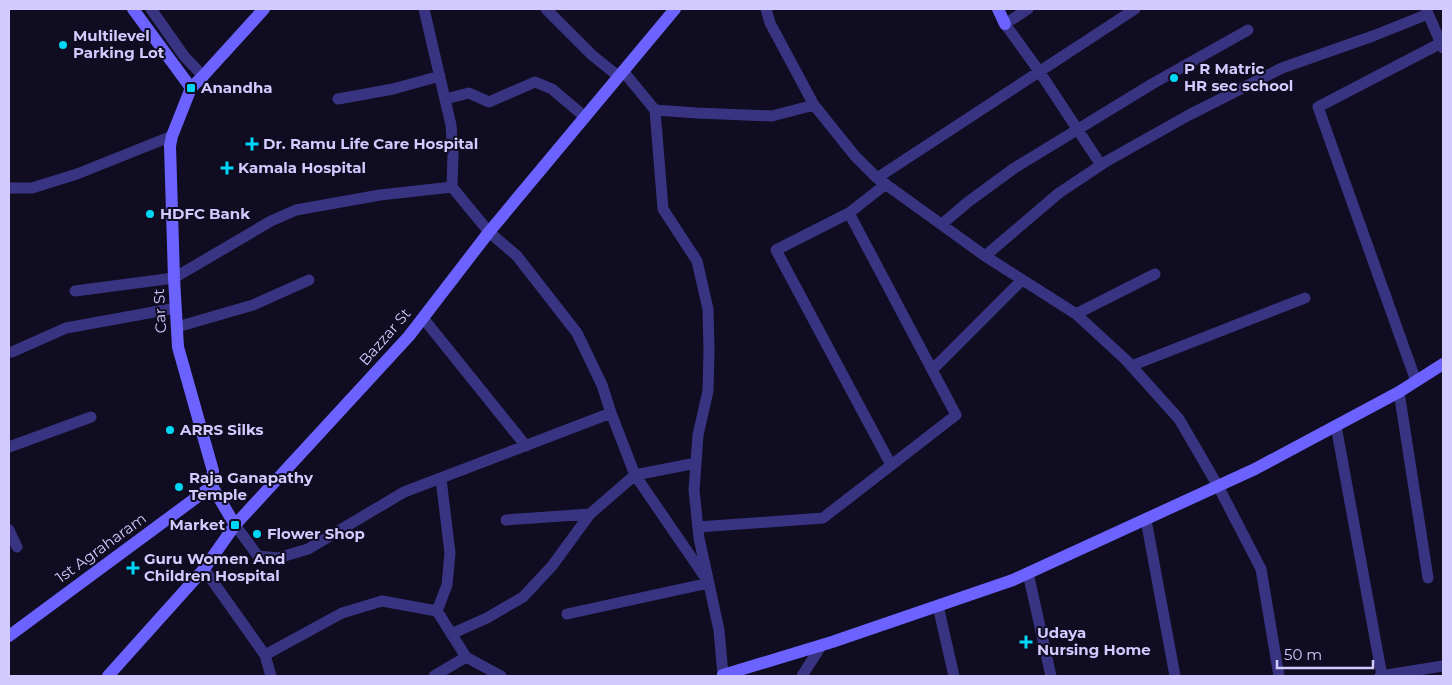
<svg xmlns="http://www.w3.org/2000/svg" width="1452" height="685" font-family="Montserrat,sans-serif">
  <rect width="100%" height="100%" fill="#100c21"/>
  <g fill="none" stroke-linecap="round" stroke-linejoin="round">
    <path stroke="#393482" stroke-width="11" d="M 151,9 L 184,56 L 203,76
      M 424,9 L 451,125 L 453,154 L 452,187 L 489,232 L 517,256 L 577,333 L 602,385 L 611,413 L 635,475 L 709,583 L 567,614
      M 546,9 L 592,55 L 618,76
      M 766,9 L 770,23 L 814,105 L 855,156 L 877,178 L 985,256 L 1076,314 L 1126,360 L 1179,419 L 1218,486 L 1261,569 L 1279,676
      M 1028,9 L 1005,24 L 1039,71 L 1101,165
      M 1426,9 L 1443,48
      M 623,71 L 655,110 L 663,209 L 697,261 L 708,309 L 709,350 L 708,391 L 698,435 L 694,490 L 699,538 L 719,630 L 723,675
      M 338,99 L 393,89 L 440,76
      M 445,99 L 469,93 L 489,102 L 535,82 L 552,89 L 585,117
      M 655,110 L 697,113 L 772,116 L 814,105
      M 877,178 L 1135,9
      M 9,188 L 32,188 L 77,174 L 172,136
      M 849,213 L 776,250 L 891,465
      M 942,224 L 968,202 L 1013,169 L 1152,84 L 1248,30
      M 985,256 L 1059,193 L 1107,161 L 1189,115 L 1282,68 L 1373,36 L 1428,14
      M 75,291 L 174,278 L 271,221 L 296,210 L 380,195 L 452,187
      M 1076,314 L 1155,274
      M 423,318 L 526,446
      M 177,327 L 253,305 L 309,280
      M 9,352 L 12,352 L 66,328 L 176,308
      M 1131,366 L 1305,298
      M 932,370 L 1022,280
      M 1416,381 L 1318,107 L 1441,43
      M 1399,392 L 1428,578
      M 1336,426 L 1382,676
      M 9,447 L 91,417
      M 506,520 L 590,514
      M 1146,520 L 1175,676
      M 235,525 L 258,556 L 278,558 L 308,549 L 404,492 L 611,413
      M 698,527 L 823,518 L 956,415 L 849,213 L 886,184
      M 9,530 L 17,547
      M 204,569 L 265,655 L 271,676
      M 1028,573 L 1051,676
      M 938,606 L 954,676
      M 437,611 L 447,585 L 450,553 L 441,479
      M 451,634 L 487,618 L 523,597 L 552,566 L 590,514 L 635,475 L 696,463
      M 265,655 L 342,613 L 382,601 L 437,611 L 466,657 L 501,676
      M 434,676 L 466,657
      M 802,676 L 821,646
      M 1380,676 L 1443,666"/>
    <path stroke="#6b62ff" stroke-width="12" d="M 133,9 L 191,88
      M 998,9 L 1005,24
      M 235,525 L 212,486 L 213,471 L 178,347 L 174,278 L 170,146 L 172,136 L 191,88 L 203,76 L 264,9
      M 9,636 L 212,486
      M 108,676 L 204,569 L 235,525 L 409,336 L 489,232 L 675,9
      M 723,676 L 723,675 L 832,642 L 1013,580 L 1255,469 L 1399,392 L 1443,364"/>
  </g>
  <g fill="#00d7f6" stroke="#100c21" stroke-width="2">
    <circle cx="63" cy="45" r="5"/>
    <circle cx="1174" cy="78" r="5"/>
    <rect x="186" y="83" width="10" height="10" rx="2.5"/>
    <path d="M249.5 136.5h5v5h5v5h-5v5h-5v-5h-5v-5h5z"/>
    <path d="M224.5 160.5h5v5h5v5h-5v5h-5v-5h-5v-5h5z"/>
    <circle cx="150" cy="214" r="5"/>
    <circle cx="170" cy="430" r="5"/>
    <circle cx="179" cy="487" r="5"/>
    <rect x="230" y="520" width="10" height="10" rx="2.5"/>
    <circle cx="257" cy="534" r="5"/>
    <path d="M130.5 560.5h5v5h5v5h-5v5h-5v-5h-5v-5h5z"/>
    <path d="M1023.5 634.5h5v5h5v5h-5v5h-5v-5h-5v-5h5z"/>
  </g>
  <g text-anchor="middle" stroke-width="4" stroke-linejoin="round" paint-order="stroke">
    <g font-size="15" font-weight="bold" fill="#d3cbff" stroke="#100c21" text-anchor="start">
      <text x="73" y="41">Multilevel<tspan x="73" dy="17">Parking Lot</tspan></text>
      <text x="1184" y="74">P R Matric<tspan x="1184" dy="17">HR sec school</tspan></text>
      <text x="201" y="93">Anandha</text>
      <text x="263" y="149">Dr. Ramu Life Care Hospital</text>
      <text x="238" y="173">Kamala Hospital</text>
      <text x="160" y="219">HDFC Bank</text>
      <text x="180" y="435">ARRS Silks</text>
      <text x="189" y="483">Raja Ganapathy<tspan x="189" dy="17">Temple</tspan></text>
      <text x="225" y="530" text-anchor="end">Market</text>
      <text x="267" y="539">Flower Shop</text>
      <text x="144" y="564">Guru Women And<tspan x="144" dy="17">Children Hospital</tspan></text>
      <text x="1037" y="638">Udaya<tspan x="1037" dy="17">Nursing Home</tspan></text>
    </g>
    <g font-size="15" fill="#d3cbff" stroke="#100c21">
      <text transform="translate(160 311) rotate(-93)" y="5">Car St</text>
      <text transform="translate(385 337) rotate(-49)" y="5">Bazzar St</text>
      <text transform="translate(101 548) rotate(-36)" y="5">1st Agraharam</text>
    </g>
  </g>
  <rect width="1452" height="685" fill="none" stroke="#d3cbff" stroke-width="20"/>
  <path d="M1277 660v8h96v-8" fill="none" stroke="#d3cbff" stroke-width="2.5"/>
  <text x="1284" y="660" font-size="15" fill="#d3cbff" stroke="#100c21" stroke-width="4" paint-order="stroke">50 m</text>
</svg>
